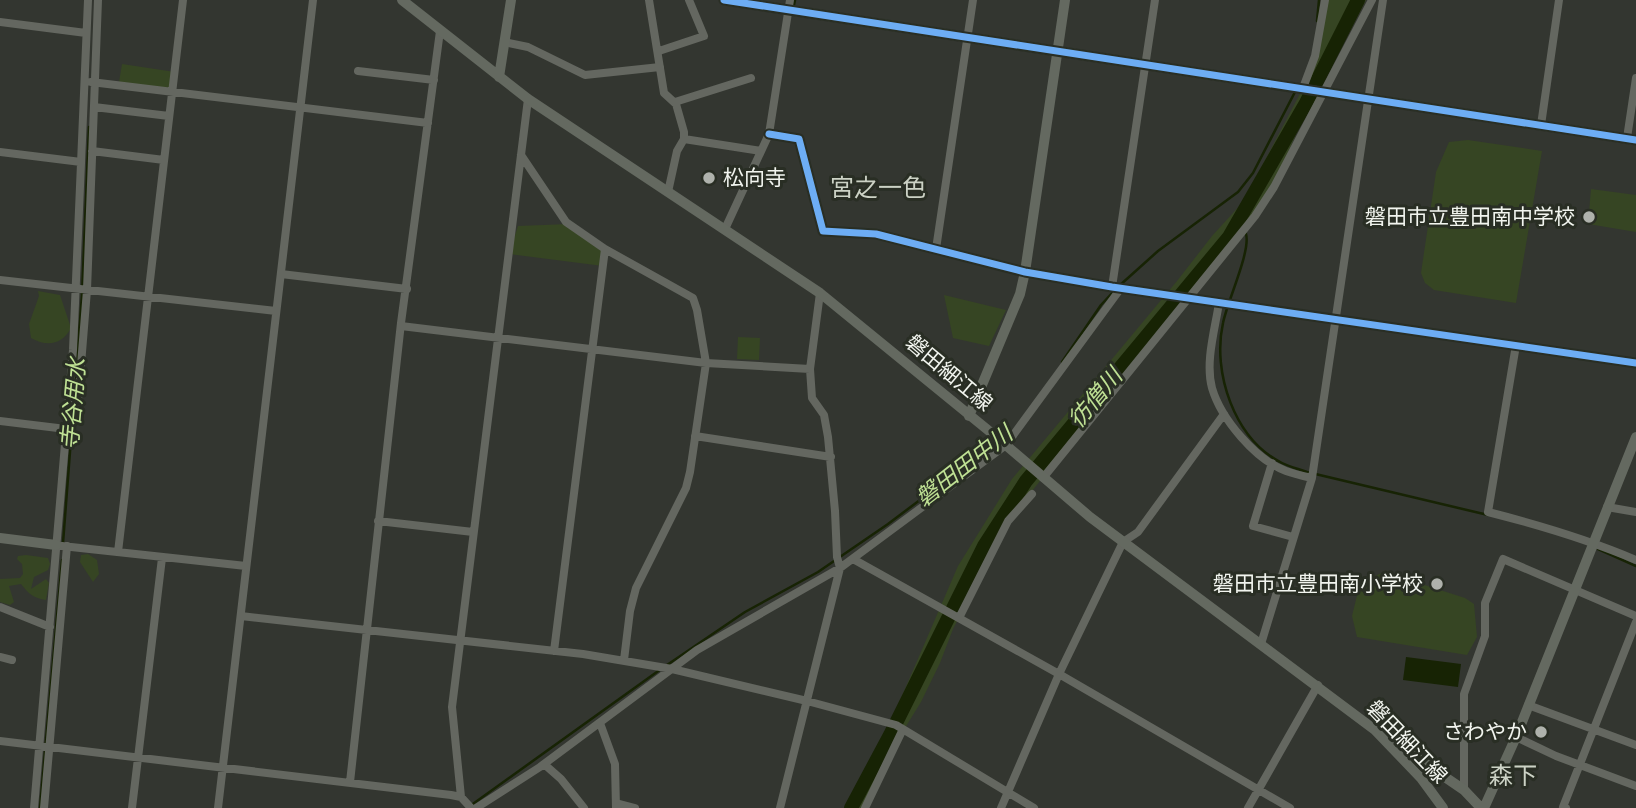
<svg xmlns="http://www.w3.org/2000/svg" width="1636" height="808" font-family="Rubik,'Noto Sans JP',sans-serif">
  <rect width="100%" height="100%" fill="#333630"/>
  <path fill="#364523" d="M 1328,0 L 1366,0 L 1296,134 L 1270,194 L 1008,521 L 953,629 L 940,663 L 921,702 L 900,736 L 865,808 L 849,808 L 861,789 L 869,764 L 889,726 L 958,566 L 1012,479 L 1177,281 L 1212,236 L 1243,202 L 1303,88 Z
    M 122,64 L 175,72 L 172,91 L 119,82 Z
    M 1468,140 L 1542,151 L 1516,303 L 1434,290 L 1425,283 L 1421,273 L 1436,172 L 1449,142 Z
    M 1591,189 L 1636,195 L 1636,232 L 1588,224 Z
    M 569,224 L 605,249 L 603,266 L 509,254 L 518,226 Z
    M 38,291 L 60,295 L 71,328 C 62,345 47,347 31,338 L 29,324 L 39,296 Z
    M 944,295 L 1006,310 L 989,346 L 953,338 Z
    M 738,337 L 760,338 L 759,360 L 737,359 Z
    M 88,554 L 97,560 L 99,574 L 93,582 L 80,562 L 81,555 Z
    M 26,555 L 48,558 L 50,564 L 48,570 L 34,577 L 31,589 L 46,579 L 49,583 L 46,600 C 33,598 29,594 21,584 L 9,586 L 14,602 L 10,605 L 0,602 L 0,579 L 20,578 L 23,574 L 22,564 L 17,559 L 18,556 Z
    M 1384,572 L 1465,598 L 1474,604 L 1477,637 L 1467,655 L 1357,637 L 1352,616 L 1360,583 Z"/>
  <path fill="#172304" d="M 1406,657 L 1461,664 L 1458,687 L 1403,680 Z"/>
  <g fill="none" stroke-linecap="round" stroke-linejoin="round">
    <path stroke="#172304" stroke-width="2.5" d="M 794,5 L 795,0
      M 1317,21 L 1319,0
      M 1238,220 C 1240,225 1244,230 1246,234 C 1251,251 1227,302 1223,323 C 1212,372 1234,439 1282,463 C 1290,467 1299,469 1307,472 L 1488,515
      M 1119,286 L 1158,251 L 1238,192 L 1253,173 L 1296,90
      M 1062,362 L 1101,305 L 1114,291
      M 63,543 L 82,295 L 89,127
      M 1598,549 L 1636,566
      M 667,665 L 745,612 L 818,572 L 888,524 L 997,442
      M 470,806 L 661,669
      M 40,808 L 62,560"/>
    <path stroke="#172304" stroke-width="14" d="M 851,808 L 890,735 L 984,546 L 1026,481 L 1229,237 L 1306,103 L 1358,0"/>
    <path stroke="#646760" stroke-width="8" d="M 649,0 L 664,93 L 676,104 L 684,132 L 684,139 L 677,151 L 668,192
      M 0,22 L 86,33
      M 504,42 L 528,47 L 585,75 L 660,67
      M 659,51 L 704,36 L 689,0
      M 358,71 L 434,80
      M 91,82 L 428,123
      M 1303,88 L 1315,56 L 1325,0
      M 675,102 L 751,78
      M 94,107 L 169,116
      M 1541,125 L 1559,0
      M 769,134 L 799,139 L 823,231 L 876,234 L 1025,272 L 1112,287 L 1636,363
      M 1627,138 L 1636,78
      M 684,139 L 761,151
      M 92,151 L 164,160
      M 0,152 L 81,162
      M 521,155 L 566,222 L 605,249 L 693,298 L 697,310 L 706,363 L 690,472 L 686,488 L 636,588 L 630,611 L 624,660
      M 725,229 L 769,134 L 790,0
      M 936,249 L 973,0
      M 281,274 L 407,289
      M 0,280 L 276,311
      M 1112,287 L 1155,0
      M 1219,303 C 1215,329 1205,362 1212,388 C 1221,419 1256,460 1286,471 C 1294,474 1303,476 1312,478
      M 401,326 L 706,363 L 810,369
      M 1516,345 L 1488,512 C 1539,525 1587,539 1636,560
      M 69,402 L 78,402 L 87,290 L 98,0
      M 0,421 L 66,429
      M 695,436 L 831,457
      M 1272,463 L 1253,526 L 1293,537
      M 1043,478 L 1255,216 L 1274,187 L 1372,0
      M 1607,507 L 1636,512
      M 378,521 L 473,532
      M 62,546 L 246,566
      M 118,552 L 183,0
      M 853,559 L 1059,674 L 1290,808
      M 0,607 L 50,627
      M 241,616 L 583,654 L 672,669 L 807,701 L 896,725 L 1034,808
      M 959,618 L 1008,521 L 1032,494
      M 1261,644 L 1312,478 L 1383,0
      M 554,651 L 605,249
      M 0,657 L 12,660
      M 1528,705 L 1636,745
      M 600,723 L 615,764 L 616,808
      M 1516,737 L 1556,756 L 1636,786
      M 0,741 L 451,795 L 461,797 L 471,808
      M 544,764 L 561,779 L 584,808
      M 350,782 L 401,323 L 440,31
      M 1464,790 L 1464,694 L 1485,636 L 1485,603 L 1503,559 L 1636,616
      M 461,797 L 452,707 L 528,99
      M 616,803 L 635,808
      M 34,808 L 73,350 L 88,0
      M 44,808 L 67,546
      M 132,808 L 162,558
      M 218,808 L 313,0
      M 476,808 L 540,767 L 697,650 L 840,568 L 1006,445 L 1121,288
      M 780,808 L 840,568 L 837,557 L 835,511 L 828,437 L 824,415 L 812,398 L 810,369 L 820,293
      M 865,808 L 903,729
      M 1001,808 L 1059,674 L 1123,542 L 1138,532 L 1224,414
      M 1248,808 L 1318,685
      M 1566,808 L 1563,807 L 1636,622"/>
    <path stroke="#646960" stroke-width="10" d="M 402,0 L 528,99 L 820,293 L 994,435 L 1090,517 L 1375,730 L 1421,778 L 1443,808
      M 724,0 L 1636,140
      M 499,77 L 511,0
      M 969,416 L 1020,294 L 1025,272 L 1065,0
      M 0,538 L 56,545
      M 1392,741 L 1464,790 L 1481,808
      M 1484,808 L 1516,737 L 1636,437"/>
    <defs>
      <path id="cycleway" d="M 724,0 L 1636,140
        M 769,134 L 799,139 L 823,231 L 876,234 L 1025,272 L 1112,287 L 1636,363"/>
    </defs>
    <use href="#cycleway" stroke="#292e24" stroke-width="11"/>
    <use href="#cycleway" stroke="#6dadf4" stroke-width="7"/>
  </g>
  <g fill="#afb2ac" stroke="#292e24" stroke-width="2.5">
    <circle cx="709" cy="178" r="7"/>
    <circle cx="1589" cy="217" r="7"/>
    <circle cx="1437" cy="584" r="7"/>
    <circle cx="1541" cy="732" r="7"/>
  </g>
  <g text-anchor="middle" stroke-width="6" stroke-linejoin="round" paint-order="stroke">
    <g font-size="21" fill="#f2f5ef" stroke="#292e24" text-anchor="end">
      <text x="723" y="185" text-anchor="start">松向寺</text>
      <text x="1575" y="224">磐田市立豊田南中学校</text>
      <text x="1423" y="591">磐田市立豊田南小学校</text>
      <text x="1527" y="739">さわやか</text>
    </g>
    <g font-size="21" fill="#f2f5ef" stroke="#292e24">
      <text transform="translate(949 373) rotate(40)" y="7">磐田細江線</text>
      <text transform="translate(1407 742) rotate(46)" y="7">磐田細江線</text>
    </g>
    <g font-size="23" font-style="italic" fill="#bfe194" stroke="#292e24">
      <text transform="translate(1095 398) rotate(-50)" y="8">彷僧川</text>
      <text transform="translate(73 404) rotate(-85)" y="8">寺谷用水</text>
      <text transform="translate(964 466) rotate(-38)" y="8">磐田田中川</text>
    </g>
    <g font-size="24" fill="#ccd2c5" stroke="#292e24">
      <text x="878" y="196">宮之一色</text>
      <text x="1513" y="784">森下</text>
    </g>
  </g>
</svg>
